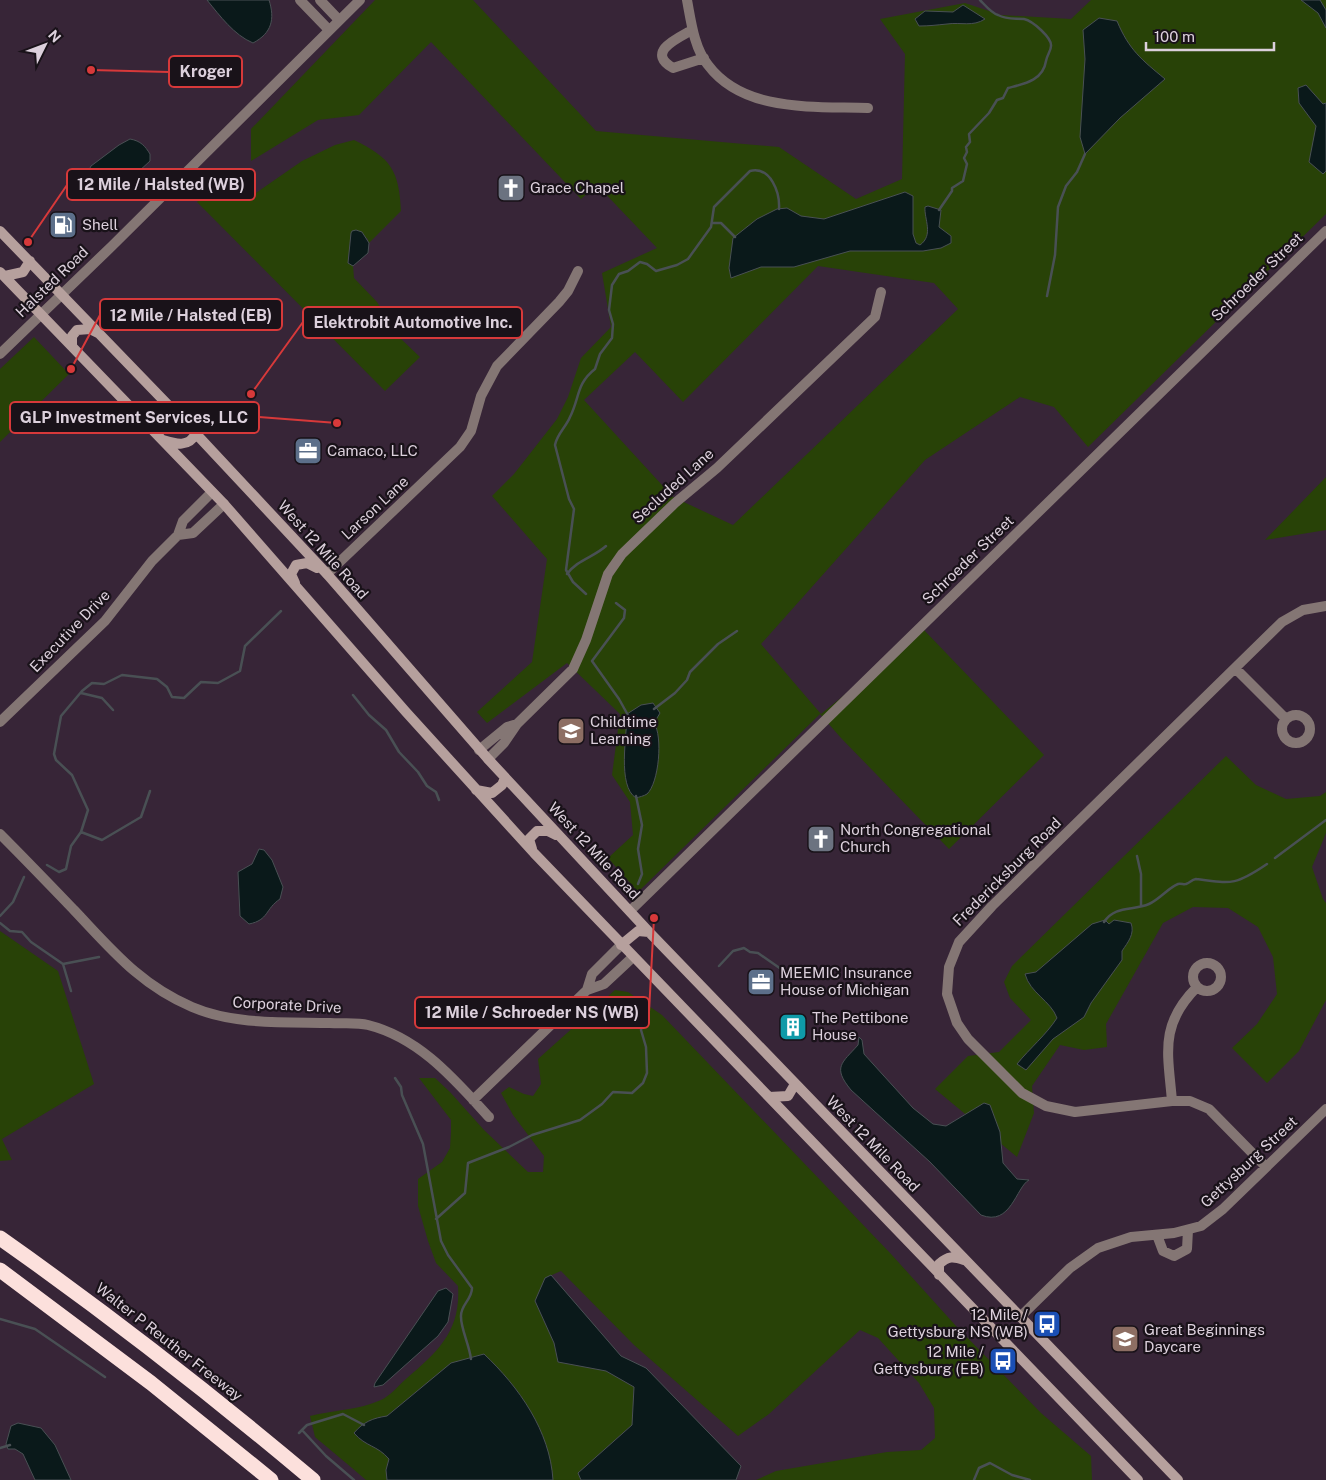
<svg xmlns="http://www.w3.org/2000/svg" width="1326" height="1480" font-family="'Public Sans',sans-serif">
  <rect width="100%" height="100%" fill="#372537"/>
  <path fill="#284207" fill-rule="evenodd" d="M 375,0 L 473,0 L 596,131 L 779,147 L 856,199 L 902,179 L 905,54 L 880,19 L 965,3 L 1001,15 L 1071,19 L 1091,0 L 1326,0 L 1326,214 L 1088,447 L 1054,407 L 1020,397 L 925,460 L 761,644 L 821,714 L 924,630 L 1044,755 L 949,849 L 841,738 L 820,714 L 638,892 L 608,858 L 633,835 L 630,802 L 612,775 L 620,714 L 567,663 L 487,723 L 477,712 L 532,662 L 547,559 L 492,496 L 514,474 L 557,419 L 568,397 L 581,358 L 611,327 L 602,273 L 657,248 L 597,185 L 581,199 L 431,42 L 359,115 L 318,120 L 251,161 L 251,129 ZM 818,266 L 934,283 L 958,309 L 733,525 L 673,497 L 584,400 L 635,352 L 683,402 Z
    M 354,140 C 391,158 399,170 401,211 L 369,243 L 367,238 L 351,233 L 348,263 L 353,266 L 354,278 L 377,302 L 400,338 L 420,357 L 385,391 L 197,202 L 216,184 L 235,194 L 253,195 L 302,161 L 335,145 Z
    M 34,337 L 69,374 L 0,442 L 0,369 Z
    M 1326,477 L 1326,530 L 1265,540 Z
    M 1226,756 L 1256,785 L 1286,799 L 1320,796 L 1326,792 L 1326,833 L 1312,867 L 1323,899 L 1326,903 L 1326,1000 L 1299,1051 L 1267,1083 L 1232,1048 L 1257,1024 L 1277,994 L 1273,957 L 1258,927 L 1228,908 L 1193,907 L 1163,923 L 1106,1024 L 1107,1047 L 1084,1050 L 1060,1045 L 1032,1086 L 1034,1113 L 1017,1157 L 935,1089 L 968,1056 L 999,1052 L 1031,1020 L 1010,998 L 1004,982 L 1012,966 Z
    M 0,931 L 58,971 L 94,1084 L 2,1139 L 12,1160 L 0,1161 Z
    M 615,990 L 628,992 L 662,1015 L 891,1254 L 956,1326 L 1041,1413 L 1091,1456 L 1092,1480 L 756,1480 L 776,1471 L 887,1452 L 921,1450 L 935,1438 L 934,1408 L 919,1383 L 878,1338 L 860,1330 L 769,1414 L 738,1436 L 634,1345 L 561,1271 L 545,1278 L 535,1301 L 554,1343 L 558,1362 L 606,1371 L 634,1387 L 632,1425 L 579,1472 L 581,1480 L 553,1480 L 451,1363 L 387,1416 C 373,1418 364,1422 354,1433 C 365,1447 378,1445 389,1459 L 386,1470 L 387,1480 L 366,1480 L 352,1468 L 315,1437 L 310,1416 C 333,1410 359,1410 381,1400 C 390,1396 399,1385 407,1378 C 439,1351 461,1330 458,1286 L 436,1263 L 428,1241 L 418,1206 L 418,1179 L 442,1162 L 450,1148 L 451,1132 L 451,1120 L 419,1078 L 435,1078 L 450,1092 L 484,1130 L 528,1172 L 543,1172 L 544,1156 L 513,1115 L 501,1093 L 509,1087 L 524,1094 L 533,1096 L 541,1084 L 538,1059 Z"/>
  <path fill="#0a191a" stroke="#495054" d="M 207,0 L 269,0 C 275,19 272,33 253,43 C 234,35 220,16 207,0 Z
    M 1301,0 L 1320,0 L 1326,10 L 1326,28 L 1318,13 Z
    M 963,5 L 985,19 C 973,27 961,22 947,24 C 937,25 929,26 919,26 L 915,19 L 925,11 L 953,12 Z
    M 1099,18 L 1117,21 C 1129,50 1142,60 1165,79 L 1120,118 L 1085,154 L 1080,137 L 1085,59 L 1083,30 Z
    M 1306,85 L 1323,104 L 1326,103 L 1326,171 L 1323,174 L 1309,162 L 1316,126 L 1299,103 L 1298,88 Z
    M 130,139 C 141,141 145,146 150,154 L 150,161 L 126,183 L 114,188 L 100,181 L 89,170 L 91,166 L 119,145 Z
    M 905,192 L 913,196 L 913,234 L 916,243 L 920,245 C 934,235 924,219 925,207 L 928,206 L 941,210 L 939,227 L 951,236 L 951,243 L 941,248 L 923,251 L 850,251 L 794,267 L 761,267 L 731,278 L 729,268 L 733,238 L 757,219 L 777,209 L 787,208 L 801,216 L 824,219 Z
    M 356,230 L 362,232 L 369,243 L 368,253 L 353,266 L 348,263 L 351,233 L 352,231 Z
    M 653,703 L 660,713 L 654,723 C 663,736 659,783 647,794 C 644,796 639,797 636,798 C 617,786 627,735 627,714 L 641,705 Z
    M 259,849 L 264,850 L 272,860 L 283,887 L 280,899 C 265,909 269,920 249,924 L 240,916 L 238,872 L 252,864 Z
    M 1105,920 L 1109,924 L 1114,920 L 1131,923 C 1135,934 1128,942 1122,951 L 1122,960 L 1091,1003 L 1084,1017 L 1053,1039 L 1026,1070 L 1017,1064 C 1030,1048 1046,1035 1057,1018 C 1051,1001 1030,993 1025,974 L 1036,972 L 1092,924 Z
    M 859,1037 L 862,1040 L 864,1054 L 913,1108 L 933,1124 L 946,1126 L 984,1103 L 990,1105 L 1000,1132 L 1003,1163 L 1017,1179 L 1029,1180 C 1016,1187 1011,1227 981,1215 L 930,1162 L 851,1090 C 832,1067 842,1063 858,1045 Z
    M 551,1275 L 621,1356 L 646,1368 L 741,1466 L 736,1480 L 581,1480 L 578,1473 L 632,1425 L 634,1387 L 606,1371 L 558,1362 L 554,1343 L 535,1301 L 545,1278 Z
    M 446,1288 L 453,1294 L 448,1322 L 438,1336 L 383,1385 L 374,1387 L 375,1383 L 438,1291 Z
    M 484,1354 C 519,1387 550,1431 553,1480 L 387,1480 L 386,1470 L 389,1459 C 377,1445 366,1447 354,1433 C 363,1422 373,1418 387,1416 L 451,1363 Z
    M 18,1423 L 41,1428 L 55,1445 L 71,1480 L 35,1480 L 23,1454 L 15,1449 L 8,1449 L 6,1444 L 11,1426 Z"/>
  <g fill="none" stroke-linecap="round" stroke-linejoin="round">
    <path stroke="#495054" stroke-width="2.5" d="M 939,210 L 952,191 L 952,188 L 963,181 L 967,164 L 964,158 L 967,152 L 966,147 L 970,142 L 969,134 L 989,113 L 997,100 L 1003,98 L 1008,88 C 1023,84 1043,81 1046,61 C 1047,55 1051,51 1051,46 C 1052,38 1033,21 1024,19 C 1015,18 1007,20 998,15 C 991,13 985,5 980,0
      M 713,223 L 721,223 L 735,237
      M 1047,296 L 1055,255 L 1058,207 L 1066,186 L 1077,172 L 1085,154
      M 567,574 C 577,560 594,557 606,546
      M 586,594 L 573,582 L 566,570 L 574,509 L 569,499 L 555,445 C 557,434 566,427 570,417 C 580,397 576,384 595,369 L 600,354 L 612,338 L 613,324 L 609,310 L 612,285 L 619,274 L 628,271 L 640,262 L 647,264 L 656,271 L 677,265 L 688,259 L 711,227 L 714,207 L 750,171 C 771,166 780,193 779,209
      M 616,603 L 625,610 L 624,618 L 592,661 L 619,699 L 629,717
      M 81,693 L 102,698 L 113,710
      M 353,695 L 369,715 L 386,730 L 399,752 L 418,772 L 427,786 L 436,792 L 439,800
      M 654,709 L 675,693 L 687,680 L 690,672 L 718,644 L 737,631
      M 636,796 L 642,825 L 638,849 L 642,874 L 638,884
      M 81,832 L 102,840 L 141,817 L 150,791
      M 1137,856 L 1141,874 L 1141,906
      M 1275,858 L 1326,820
      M 47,865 L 59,872 L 66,869 L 71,846 L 81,832 L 88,810 L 72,775 L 56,760 L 54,754 L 61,716 L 82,691 L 92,683 L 104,684 L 122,675 L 157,679 L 167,687 L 172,697 L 184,698 L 201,682 L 218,683 L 240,671 L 245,646 L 281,611
      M 0,916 L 13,902 L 24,877
      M 1104,922 C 1115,905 1133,911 1149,904 C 1160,899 1168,888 1178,884 C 1181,883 1184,885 1186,884 C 1191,882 1191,880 1196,879 C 1233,884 1236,885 1267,864
      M 0,923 L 10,931 L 22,932 L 31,942 L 63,964 L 99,957
      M 63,964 L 71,991
      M 719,966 L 733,951 L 744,948 L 750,952 L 758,953 L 781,969 L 799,977
      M 395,1078 L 401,1087 L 402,1095 L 423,1144 L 441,1241 L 448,1255 L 472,1288 C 472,1300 460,1305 461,1317 C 461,1329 469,1344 471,1359
      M 436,1219 L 465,1193 L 468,1163 L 509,1147 L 532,1135 L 580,1120 L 602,1104 L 613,1092 L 632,1093 L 643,1083 L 647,1073 L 646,1047 L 641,1030 L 645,1014 L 649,1006
      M 0,1319 L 35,1329 L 105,1377
      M 302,1430 L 326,1456 L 354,1480
      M 299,1433 L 307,1425 L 343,1414 L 364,1425
      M 0,1448 L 10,1445
      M 974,1480 L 979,1468 L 990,1463 L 1012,1475 L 1030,1480"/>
    <path stroke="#847674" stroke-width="10" d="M 300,0 L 329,30
      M 320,0 L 339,20
      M 687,0 C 691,21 694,48 708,65 C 744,113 814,106 868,108
      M 692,30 C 678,38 645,52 673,68 L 704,58
      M 178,535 L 193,533 L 224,504
      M 327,574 L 460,447 L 471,431 L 481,396 L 497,366 L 559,302 L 568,291 L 578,271
      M 1236,669 L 1286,719
      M1282 729a14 14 0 1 1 28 0a14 14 0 1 1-28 0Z
      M 0,722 L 105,621 L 152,561 L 178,535 L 183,521 L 212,492
      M 479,750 L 507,727 L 517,724
      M 488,759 L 504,743 L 517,724 L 573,669 L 586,640 L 608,574 L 622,554 L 675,503 L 717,468 L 875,317 L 881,292
      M 0,834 C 25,859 49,884 74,910 C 111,949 140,985 192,1007 C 234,1025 285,1022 330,1023 C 342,1024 356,1022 368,1025 C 420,1038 455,1080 489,1117
      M 630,911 L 1326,231
      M1193 977a14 14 0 1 1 28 0a14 14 0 1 1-28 0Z
      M 587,990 L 604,984 L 633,957
      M 473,1100 L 587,990 L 592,974 L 621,945
      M 1172,1101 C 1168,1053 1159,1025 1197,987
      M 1266,1167 L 1209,1109 L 1190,1101 L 1172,1101 L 1075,1112 L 1046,1106 L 1022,1093 L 968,1039 L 957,1023 L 947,994 L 949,967 L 959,942 L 992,906 L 1282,622 L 1303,610 L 1326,606
      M 1157,1235 L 1163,1251 L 1174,1256 L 1187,1249 L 1188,1230
      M 1020,1317 L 1070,1268 L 1098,1248 L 1131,1237 L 1174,1233 L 1201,1226 L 1223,1209 L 1326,1109"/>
    <path stroke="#847674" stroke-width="10" d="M 0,354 L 112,246 L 360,0"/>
    <path stroke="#b6a09d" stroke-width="10" d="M 0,231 L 199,437 L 327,574 L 488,759 L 649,932 L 1178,1480
      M 0,272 L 224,504 L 406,712 L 534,853 L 1138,1480
      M 5,276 L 23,272 L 30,261
      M 72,345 L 72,336 L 77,330 L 90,329 L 98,333
      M 163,440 C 176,444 189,448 196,433
      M 295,583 L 291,574 L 296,565 L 307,563 L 317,568
      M 476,790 L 492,793 L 502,785 L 505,778
      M 532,849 L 529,839 L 537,831 L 548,831 L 556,835
      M 621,945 L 638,931 L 649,932
      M 769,1097 L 788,1096 L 795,1084
      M 939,1275 L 939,1264 C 948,1256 953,1256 964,1260"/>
    <path stroke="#fce0dc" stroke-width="15" d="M 0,1238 C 108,1314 212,1395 313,1480
      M 0,1270 L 151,1383 L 271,1480"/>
  </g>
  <defs>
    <symbol id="church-square" viewBox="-11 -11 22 22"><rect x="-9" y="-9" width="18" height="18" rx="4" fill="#6b7280" stroke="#191219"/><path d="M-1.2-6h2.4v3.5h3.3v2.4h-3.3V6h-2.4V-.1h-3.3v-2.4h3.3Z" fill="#fff"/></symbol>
    <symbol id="fuel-square" viewBox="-11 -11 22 22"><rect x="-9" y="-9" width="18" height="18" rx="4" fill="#5c6f8a" stroke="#191219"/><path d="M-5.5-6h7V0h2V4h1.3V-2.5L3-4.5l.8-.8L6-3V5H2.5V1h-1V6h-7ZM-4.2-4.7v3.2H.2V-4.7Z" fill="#fff"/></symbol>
    <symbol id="office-square" viewBox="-11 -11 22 22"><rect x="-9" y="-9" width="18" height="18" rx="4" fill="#5c6f8a" stroke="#191219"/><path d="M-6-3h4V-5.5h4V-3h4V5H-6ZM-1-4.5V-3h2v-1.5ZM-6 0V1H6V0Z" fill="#fff"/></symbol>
    <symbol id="school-square" viewBox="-11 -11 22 22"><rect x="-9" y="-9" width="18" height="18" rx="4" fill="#8d6e63" stroke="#191219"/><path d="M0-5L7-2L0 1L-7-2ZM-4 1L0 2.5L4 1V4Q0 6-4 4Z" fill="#fff"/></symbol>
    <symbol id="building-square" viewBox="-11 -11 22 22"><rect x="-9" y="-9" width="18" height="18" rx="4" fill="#0f9aa8" stroke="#191219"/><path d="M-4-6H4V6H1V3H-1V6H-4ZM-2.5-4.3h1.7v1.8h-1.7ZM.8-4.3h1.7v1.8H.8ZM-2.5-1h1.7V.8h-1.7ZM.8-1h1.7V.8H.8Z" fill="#fff"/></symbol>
    <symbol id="bus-square" viewBox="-11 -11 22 22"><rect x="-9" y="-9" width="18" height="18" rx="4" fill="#1a4fb4" stroke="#191219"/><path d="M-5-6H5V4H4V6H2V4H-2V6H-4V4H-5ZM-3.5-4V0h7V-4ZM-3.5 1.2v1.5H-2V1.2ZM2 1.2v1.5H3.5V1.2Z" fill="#fff"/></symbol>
  </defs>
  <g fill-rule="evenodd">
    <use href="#church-square" x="495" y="172" width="32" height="32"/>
    <use href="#fuel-square" x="47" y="209" width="32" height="32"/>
    <use href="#office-square" x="292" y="435" width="32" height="32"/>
    <use href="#school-square" x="555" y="715" width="32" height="32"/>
    <use href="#church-square" x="805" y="823" width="32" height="32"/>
    <use href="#office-square" x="745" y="966" width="32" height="32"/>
    <use href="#building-square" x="777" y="1011" width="32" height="32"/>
    <use href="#bus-square" x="1031" y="1308" width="32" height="32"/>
    <use href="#school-square" x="1109" y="1323" width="32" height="32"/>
    <use href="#bus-square" x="987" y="1345" width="32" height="32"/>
  </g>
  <g text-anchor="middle" stroke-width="4.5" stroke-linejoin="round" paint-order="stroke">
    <g font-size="15" fill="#dcd0dc" stroke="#191219" text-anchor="start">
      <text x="530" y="193">Grace Chapel</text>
      <text x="82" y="230">Shell</text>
      <text x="327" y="456">Camaco, LLC</text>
      <text x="590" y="727">Childtime<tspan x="590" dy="17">Learning</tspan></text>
      <text x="840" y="835">North Congregational<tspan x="840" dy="17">Church</tspan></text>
      <text x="780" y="978">MEEMIC Insurance<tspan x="780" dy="17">House of Michigan</tspan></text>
      <text x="812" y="1023">The Pettibone<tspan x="812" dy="17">House</tspan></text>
      <text x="1028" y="1320" text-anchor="end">12 Mile /<tspan x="1028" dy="17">Gettysburg NS (WB)</tspan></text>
      <text x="1144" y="1335">Great Beginnings<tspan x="1144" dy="17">Daycare</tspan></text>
      <text x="984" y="1357" text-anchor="end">12 Mile /<tspan x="984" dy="17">Gettysburg (EB)</tspan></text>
    </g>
    <g font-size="15" fill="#dcd0dc" stroke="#191219">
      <text transform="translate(1257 277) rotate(-44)" y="5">Schroeder Street</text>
      <text transform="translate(52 282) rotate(-44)" y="5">Halsted Road</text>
      <text transform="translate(673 486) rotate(-42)" y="5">Secluded Lane</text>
      <text transform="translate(375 508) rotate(-43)" y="5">Larson Lane</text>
      <text transform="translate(323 550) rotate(48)" y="5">West 12 Mile Road</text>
      <text transform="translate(968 560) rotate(-44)" y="5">Schroeder Street</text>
      <text transform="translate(70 631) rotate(-46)" y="5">Executive Drive</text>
      <text transform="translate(594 851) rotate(47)" y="5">West 12 Mile Road</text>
      <text transform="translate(1007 872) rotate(-45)" y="5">Fredericksburg Road</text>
      <text transform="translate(287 1005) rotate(3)" y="5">Corporate Drive</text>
      <text transform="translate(873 1144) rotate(46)" y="5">West 12 Mile Road</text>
      <text transform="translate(1249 1162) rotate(-43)" y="5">Gettysburg Street</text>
      <text transform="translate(169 1342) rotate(38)" y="5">Walter P Reuther Freeway</text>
    </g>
  </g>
  <path fill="none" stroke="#d7393a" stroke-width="2" d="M91 70L169 72M28 242L67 185M71 369L100 315M251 394L303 322M337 423L259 417M654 918L649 1012"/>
  <g fill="#d7393a" stroke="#191219" stroke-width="2">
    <circle cx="91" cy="70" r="5"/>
    <circle cx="28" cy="242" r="5"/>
    <circle cx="71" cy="369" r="5"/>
    <circle cx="251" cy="394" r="5"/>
    <circle cx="337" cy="423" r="5"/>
    <circle cx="654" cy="918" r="5"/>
  </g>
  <g fill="#191219" stroke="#d7393a" stroke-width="2">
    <rect x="169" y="56" width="73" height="31" rx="5"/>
    <rect x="67" y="169" width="188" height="31" rx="5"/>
    <rect x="100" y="299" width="182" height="31" rx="5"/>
    <rect x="303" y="307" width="219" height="31" rx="5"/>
    <rect x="10" y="402" width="249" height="31" rx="5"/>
    <rect x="415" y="997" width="234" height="31" rx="5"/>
  </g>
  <g font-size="16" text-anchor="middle" font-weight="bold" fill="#dcd0dc">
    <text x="206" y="77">Kroger</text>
    <text x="161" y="190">12 Mile / Halsted (WB)</text>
    <text x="191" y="321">12 Mile / Halsted (EB)</text>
    <text x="413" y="328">Elektrobit Automotive Inc.</text>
    <text x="134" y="423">GLP Investment Services, LLC</text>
    <text x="532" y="1018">12 Mile / Schroeder NS (WB)</text>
  </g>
  <g transform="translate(45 45) rotate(48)" stroke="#191219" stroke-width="4" paint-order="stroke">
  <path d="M0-4L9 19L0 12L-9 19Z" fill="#dcd0dc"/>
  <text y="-8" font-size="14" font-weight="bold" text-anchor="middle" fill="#dcd0dc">N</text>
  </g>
  <path d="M1146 42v8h128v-8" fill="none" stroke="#dcd0dc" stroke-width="2.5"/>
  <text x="1154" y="42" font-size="15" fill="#dcd0dc" stroke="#191219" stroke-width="4" paint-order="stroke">100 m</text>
</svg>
